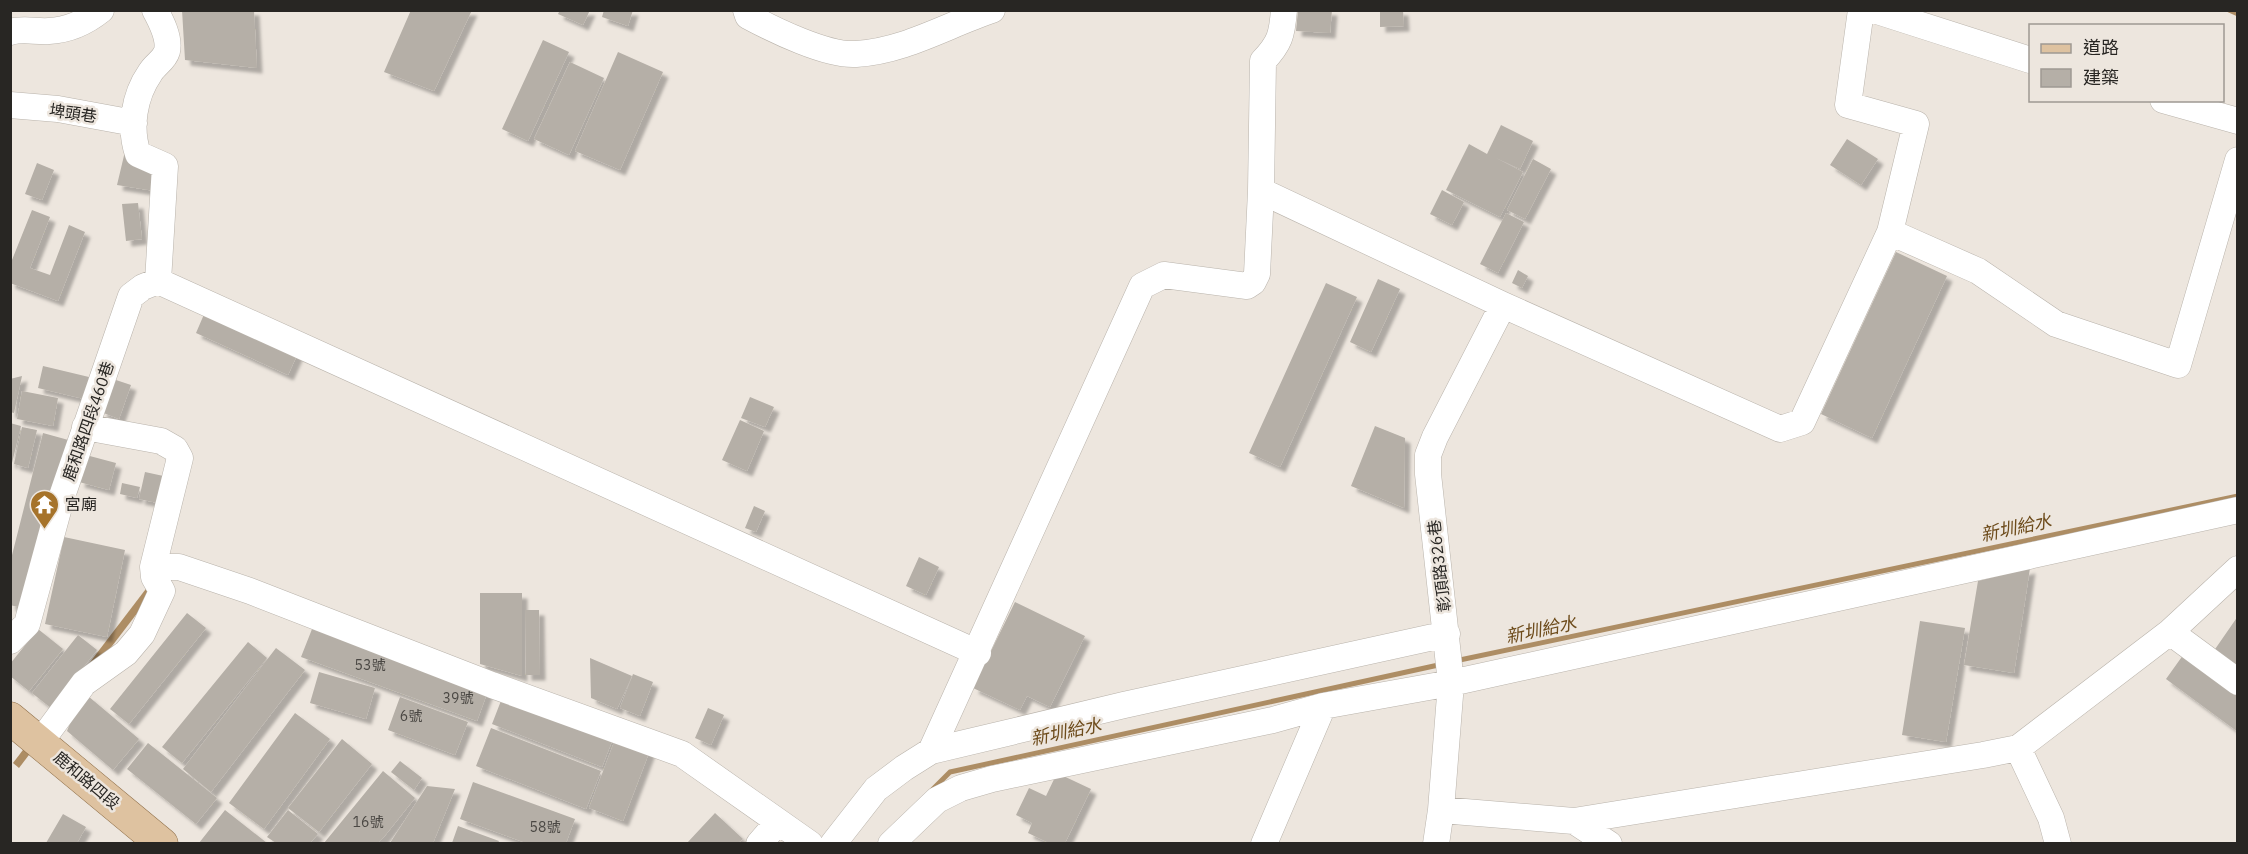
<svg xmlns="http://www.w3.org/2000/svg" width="2248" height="854" font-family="'IBM Plex Sans','Noto Sans TC',sans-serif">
  <defs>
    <filter id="shadow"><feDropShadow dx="5.5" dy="5.5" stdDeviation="1.5" flood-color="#0004"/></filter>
  </defs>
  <rect width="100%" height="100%" fill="#ede6de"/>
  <path fill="#ad8d64" d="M 171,556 L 177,561 L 19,768 L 13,763 Z"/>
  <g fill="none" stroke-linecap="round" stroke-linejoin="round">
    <path stroke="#ad8d64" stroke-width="5" d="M 2229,10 L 2238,14
      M 1455,661 L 2238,496
      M 930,792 L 950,772 L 1443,664"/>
  </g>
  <path fill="#b5afa7" filter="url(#shadow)" d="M 182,10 L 254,10 L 257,68 L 185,60 Z
    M 411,10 L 472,10 L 434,91 L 384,72 Z
    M 560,10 L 590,10 L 583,25 L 558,14 Z
    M 604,10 L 633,10 L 628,26 L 602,17 Z
    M 1298,10 L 1332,10 L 1330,33 L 1296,31 Z
    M 1380,10 L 1403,10 L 1404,26 L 1380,27 Z
    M 543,40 L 569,52 L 528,141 L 502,129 Z
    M 618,52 L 663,72 L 620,170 L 575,151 Z
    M 570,62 L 604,78 L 569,155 L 534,139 Z
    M 1501,125 L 1533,141 L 1520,169 L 1496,158 L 1523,172 L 1500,217 L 1446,190 L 1469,144 L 1487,154 Z
    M 1847,139 L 1878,159 L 1861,185 L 1830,165 Z
    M 127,143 L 162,167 L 161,192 L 117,185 Z
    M 1533,159 L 1551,169 L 1525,219 L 1507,210 Z
    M 37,163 L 54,170 L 42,200 L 25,194 Z
    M 1442,190 L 1464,202 L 1452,225 L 1430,214 Z
    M 138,203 L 142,239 L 126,241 L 122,204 Z
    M 32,210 L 50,217 L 30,268 L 50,275 L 69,225 L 85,232 L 58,301 L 10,283 L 10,265 Z
    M 1506,213 L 1524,222 L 1498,273 L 1480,264 Z
    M 1896,252 L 1947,276 L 1872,438 L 1821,414 Z
    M 1518,270 L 1528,276 L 1522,288 L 1512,283 Z
    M 1378,279 L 1400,289 L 1371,352 L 1350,342 Z
    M 1326,283 L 1357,297 L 1280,467 L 1249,453 Z
    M 205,312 L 298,353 L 288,375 L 196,333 Z
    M 43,366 L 89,377 L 84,399 L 38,388 Z
    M 22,376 L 14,413 L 10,412 L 10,379 Z
    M 113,379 L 131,385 L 119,419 L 101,412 Z
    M 22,391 L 58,398 L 53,426 L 17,419 Z
    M 750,397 L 774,407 L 765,427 L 741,418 Z
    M 740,420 L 764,431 L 747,471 L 722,460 Z
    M 10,423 L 21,426 L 12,463 L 10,463 Z
    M 1375,426 L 1405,438 L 1404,508 L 1351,486 Z
    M 22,427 L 37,430 L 28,468 L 14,464 Z
    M 43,433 L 72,441 L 30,610 L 10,605 L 10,563 Z
    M 86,455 L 116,463 L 109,490 L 79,482 Z
    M 145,472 L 168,477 L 162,504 L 139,499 Z
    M 122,483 L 140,487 L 137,498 L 120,494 Z
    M 754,506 L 765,511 L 756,532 L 745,528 Z
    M 64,537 L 125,550 L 107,637 L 45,624 Z
    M 919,557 L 939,567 L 926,595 L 906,586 Z
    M 2030,568 L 2014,673 L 1964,665 L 1978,581 Z
    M 480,593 L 522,593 L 522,676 L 480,664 Z
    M 1015,602 L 1085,636 L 1050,707 L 1027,696 L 1020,710 L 973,688 Z
    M 525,610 L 539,610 L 540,675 L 526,675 Z
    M 187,613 L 206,628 L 129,724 L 110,709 Z
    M 2238,616 L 2238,674 L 2211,655 Z
    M 1920,621 L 1965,628 L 1946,742 L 1902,735 Z
    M 314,624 L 489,688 L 477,721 L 301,657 Z
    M 38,629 L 63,649 L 29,691 L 10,676 L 10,664 Z
    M 78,635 L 97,650 L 51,708 L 32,693 Z
    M 248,642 L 267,658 L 182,763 L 162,747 Z
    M 276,648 L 305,670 L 211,792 L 183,769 Z
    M 2186,651 L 2238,689 L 2238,732 L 2166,679 Z
    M 590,658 L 632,676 L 617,709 L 591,698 Z
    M 319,672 L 375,688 L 366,719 L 310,703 Z
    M 633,674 L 653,682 L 640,716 L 620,708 Z
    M 504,693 L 614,736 L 602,767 L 492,724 Z
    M 88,696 L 139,739 L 113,770 L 67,731 L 74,713 Z
    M 400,697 L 468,722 L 455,755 L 388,730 Z
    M 708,708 L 724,715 L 711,745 L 695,738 Z
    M 295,713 L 330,739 L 264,829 L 229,803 Z
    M 491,728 L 601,771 L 586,809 L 476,766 Z
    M 618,732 L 652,745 L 623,821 L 589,808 Z
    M 342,739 L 372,764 L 319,832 L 288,808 Z
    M 148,743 L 217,798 L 196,824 L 127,769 Z
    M 400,761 L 422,778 L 414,790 L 391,772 Z
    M 383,771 L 415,798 L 383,838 L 378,843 L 324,843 Z
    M 1057,773 L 1091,789 L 1065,843 L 1049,843 L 1028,833 L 1032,823 L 1016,815 L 1029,788 L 1046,796 Z
    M 473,782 L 575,819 L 566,843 L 526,843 L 460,819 Z
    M 427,786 L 455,789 L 433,843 L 390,843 Z
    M 225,810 L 267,843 L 199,843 Z
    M 288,810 L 318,834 L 310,843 L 276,843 L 267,837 Z
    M 715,813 L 743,839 L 738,843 L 687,843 Z
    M 63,814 L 86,827 L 77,843 L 46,843 Z
    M 458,826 L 499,841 L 498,843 L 452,843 Z"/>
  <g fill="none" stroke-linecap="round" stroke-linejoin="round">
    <defs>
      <path id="minor" d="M 155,10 C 161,21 170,38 167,51 C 164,61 155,64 150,73 C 134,96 129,128 138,154 L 165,166 L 158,281
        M 746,10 L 748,16 C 774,30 827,56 856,54 C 905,51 947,25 992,10
        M 1284,10 C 1282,35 1280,43 1263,61 L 1261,191 L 1503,305 L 1780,429 L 1802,422 L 1890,232 L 1916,124 L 1848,105 L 1861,10
        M 1874,10 L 2030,60
        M 10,32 C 23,28 36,32 49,31 C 69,30 86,22 101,10
        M 2163,100 L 2238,121
        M 10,105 L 58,109 L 134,123
        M 1890,232 L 1978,271 L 2056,324 L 2178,365 L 2238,160
        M 158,281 L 978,653
        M 153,567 L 179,567 L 250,591 L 492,685 L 682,754 L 810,844
        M 2170,632 L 2238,682
        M 10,641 L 27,624 L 62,496 L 131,296 L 143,287 L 158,281
        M 41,741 L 84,683 L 126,653 L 142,634 L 162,591 L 154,577 L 153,567 L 180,458 L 175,449 L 161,441 L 85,427
        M 2018,748 L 2051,818 L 2058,844
        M 931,751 L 1124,705 L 1447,634
        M 1441,810 L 1574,821 L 1983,755 L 2018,748 L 2170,632 L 2238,569
        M 1574,821 L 1609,844
        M 759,844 L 778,822
        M 833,844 L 876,789 L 904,768 L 931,751 L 1142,286 L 1164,275 L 1247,286 L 1253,282 L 1257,274 L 1261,191
        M 891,844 L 937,800 L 961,788 L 992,779 L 1273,720 L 1323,706 L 1451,683 L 2238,510
        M 1264,844 L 1323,706
        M 1436,844 L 1441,810 L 1451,683 L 1428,474 L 1428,455 L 1435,437 L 1503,305"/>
      <path id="major" d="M 10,718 L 162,844"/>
    </defs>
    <use href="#minor" stroke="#b9b3ab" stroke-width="27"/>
    <use href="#major" stroke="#90714b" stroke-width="33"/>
    <use href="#minor" stroke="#fff" stroke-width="26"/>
    <use href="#major" stroke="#dec2a0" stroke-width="32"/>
  </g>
  <defs>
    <symbol id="temple-pin" viewBox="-11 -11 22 30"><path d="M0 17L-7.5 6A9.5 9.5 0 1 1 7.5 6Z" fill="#a6732a" stroke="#ede6de"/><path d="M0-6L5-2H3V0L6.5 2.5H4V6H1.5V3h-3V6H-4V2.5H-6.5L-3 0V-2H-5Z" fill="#fff"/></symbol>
  </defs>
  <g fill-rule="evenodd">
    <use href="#temple-pin" x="28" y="488" width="33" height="45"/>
  </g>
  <g text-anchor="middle" stroke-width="5" stroke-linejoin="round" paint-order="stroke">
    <g font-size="14" fill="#4b4844">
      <text x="370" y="670">53號</text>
      <text x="458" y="703">39號</text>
      <text x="411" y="721">6號</text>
      <text x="368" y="827">16號</text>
      <text x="545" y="832">58號</text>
    </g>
    <g font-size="16" fill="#282623" stroke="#ede6de">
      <text transform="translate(73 113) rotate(8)" y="6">埤頭巷</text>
      <text transform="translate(88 421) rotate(-71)" y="6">鹿和路四段460巷</text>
      <text transform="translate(1439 566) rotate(-97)" y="6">彰頂路326巷</text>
      <text transform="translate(87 780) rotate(40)" y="6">鹿和路四段</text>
    </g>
    <g font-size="16" fill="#282623" stroke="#ede6de" text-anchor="start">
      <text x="65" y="510">宮廟</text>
    </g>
    <g font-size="18" font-style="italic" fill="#6e4c1c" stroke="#ede6de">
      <text transform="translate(2016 528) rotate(-12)" y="6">新圳給水</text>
      <text transform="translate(1541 630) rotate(-12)" y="6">新圳給水</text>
      <text transform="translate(1066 732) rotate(-12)" y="6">新圳給水</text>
    </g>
  </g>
  <rect width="2248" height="854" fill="none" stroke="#282623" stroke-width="24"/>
  <rect x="2029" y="24" width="195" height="78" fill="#ede6de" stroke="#9e9993" stroke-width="1.5"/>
  <rect x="2041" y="44" width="30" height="9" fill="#dec2a0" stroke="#9e9993" stroke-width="1.5"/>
  <text x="2083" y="54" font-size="18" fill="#282623">道路</text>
  <rect x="2041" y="69" width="30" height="18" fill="#b5afa7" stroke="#9e9993" stroke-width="1.5"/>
  <text x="2083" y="84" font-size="18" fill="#282623">建築</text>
</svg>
